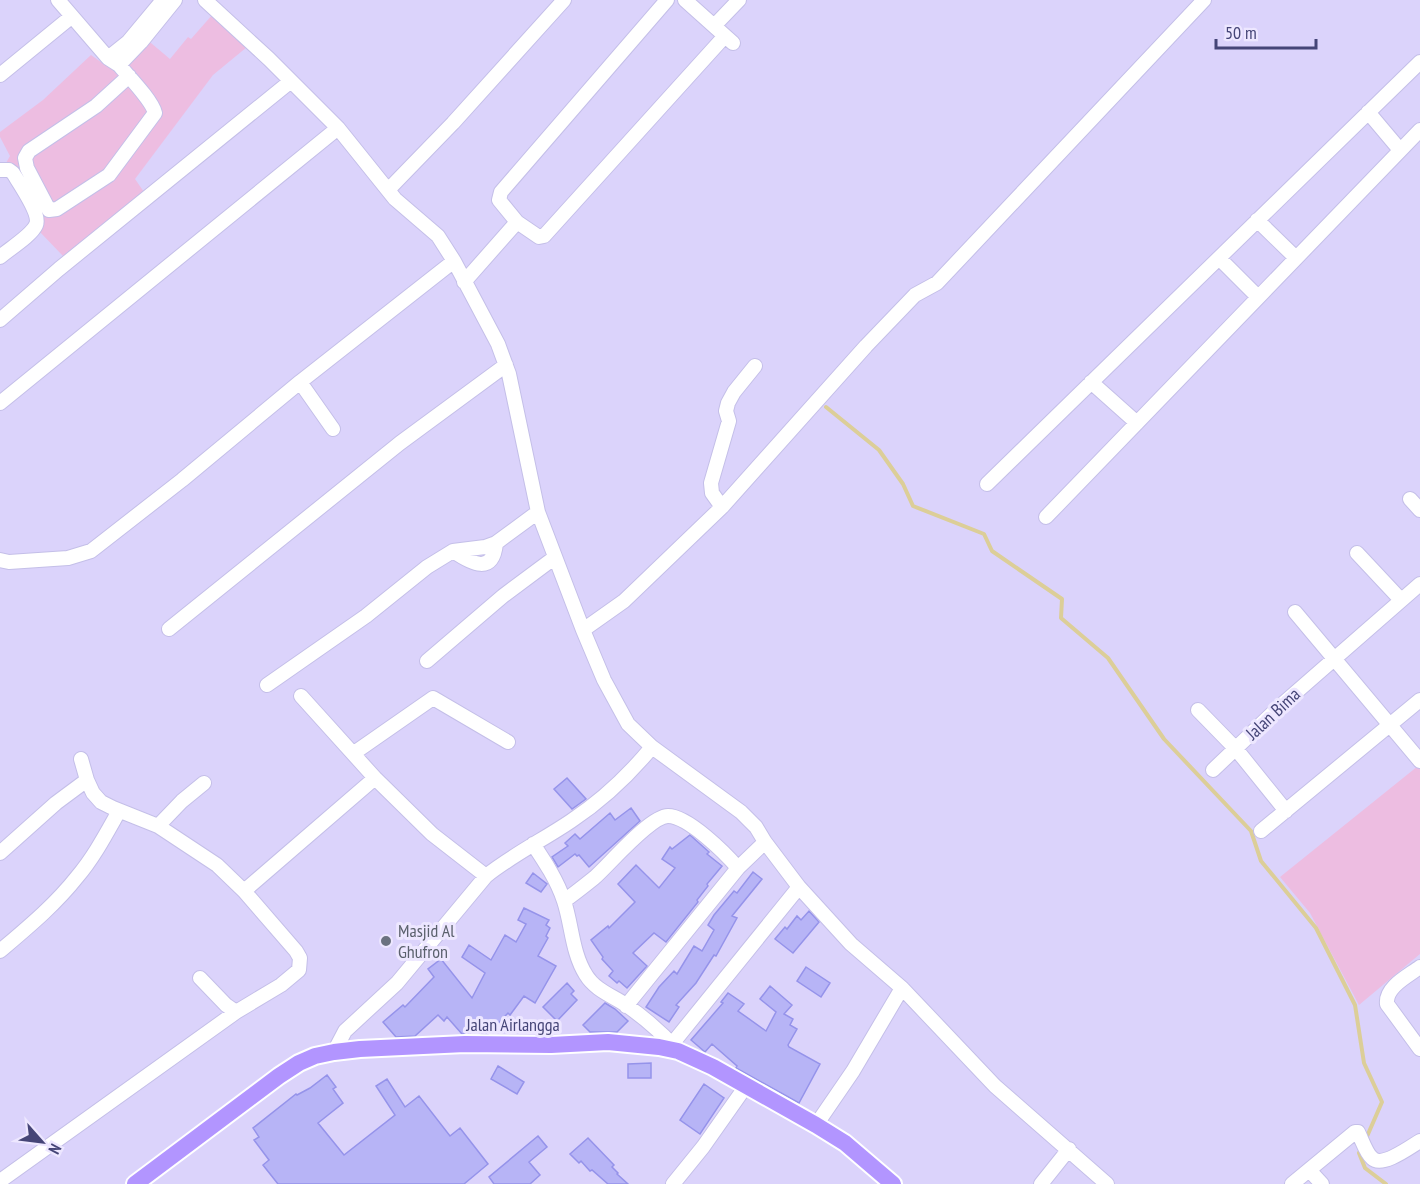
<svg xmlns="http://www.w3.org/2000/svg" width="1420" height="1184" font-family="'PT Sans Narrow',sans-serif">
  <rect width="100%" height="100%" fill="#e7dffe"/>
  <path fill="#dbd3fb" d="M 0,0 L 1420,0 L 1420,1184 L 0,1184 Z"/>
  <path fill="#edbde1" d="M 213,14 L 247,47 L 213,75 L 135,179 L 144,192 L 63,256 L 40,232 L 6,163 L 10,156 L 0,137 L 0,132 L 43,100 L 91,55 L 105,65 L 126,58 L 145,38 L 170,59 L 188,37 L 191,39 Z
    M 1418,766 L 1420,768 L 1420,954 L 1359,1005 L 1310,913 L 1280,877 Z"/>
  <g fill="none" stroke-linecap="round" stroke-linejoin="round">
    <path stroke="#dcce98" stroke-width="4" d="M 826,407 L 879,450 L 903,484 L 913,506 L 984,534 L 992,551 L 1062,599 L 1061,618 L 1108,658 L 1164,739 L 1251,831 L 1261,861 L 1316,928 L 1355,1005 L 1364,1063 L 1382,1102 L 1365,1141
      M 1362,1147 L 1359,1153 L 1365,1168 L 1386,1184"/>
  </g>
  <path fill="#b7b4f6" stroke="#9593ea" stroke-width="1.5" d="M 567,778 L 586,799 L 572,809 L 554,789 Z
    M 631,808 L 640,821 L 589,867 L 579,855 L 577,856 L 575,854 L 558,867 L 552,857 L 568,846 L 565,843 L 575,834 L 580,839 L 610,813 L 615,820 Z
    M 690,835 L 709,852 L 707,854 L 722,866 L 707,884 L 708,886 L 697,900 L 698,902 L 666,942 L 654,933 L 633,953 L 647,966 L 627,988 L 619,981 L 617,983 L 609,976 L 613,971 L 602,959 L 603,957 L 591,940 L 608,926 L 609,928 L 635,902 L 618,884 L 636,865 L 659,888 L 675,868 L 662,859 L 670,847 L 672,849 Z
    M 753,872 L 762,879 L 732,916 L 737,918 L 716,956 L 714,955 L 696,983 L 676,1005 L 679,1007 L 669,1022 L 646,1007 L 659,987 L 674,971 L 677,974 L 694,946 L 702,951 L 714,930 L 708,925 L 714,915 L 734,891 L 737,893 Z
    M 533,873 L 547,884 L 541,892 L 526,883 Z
    M 524,908 L 549,920 L 546,925 L 550,928 L 546,936 L 548,938 L 538,956 L 556,966 L 535,1003 L 524,996 L 510,1015 L 508,1013 L 488,1034 L 481,1034 L 474,1027 L 467,1034 L 462,1034 L 447,1017 L 444,1021 L 438,1015 L 415,1036 L 396,1037 L 383,1022 L 403,1005 L 405,1007 L 434,977 L 428,969 L 441,959 L 472,998 L 485,973 L 462,957 L 469,945 L 491,960 L 505,935 L 516,942 L 526,924 L 518,920 Z
    M 809,911 L 819,922 L 793,953 L 775,939 L 785,927 L 787,929 L 797,916 L 801,920 Z
    M 806,967 L 830,983 L 821,997 L 797,981 Z
    M 567,983 L 574,991 L 571,994 L 577,1000 L 557,1021 L 543,1007 Z
    M 770,986 L 792,1005 L 784,1014 L 793,1019 L 790,1025 L 797,1029 L 788,1045 L 789,1047 L 820,1064 L 799,1103 L 736,1068 L 737,1066 L 712,1044 L 705,1052 L 691,1040 L 723,1003 L 721,1002 L 728,993 L 744,1004 L 738,1011 L 766,1031 L 776,1012 L 760,999 Z
    M 605,1003 L 615,1009 L 628,1021 L 617,1032 L 590,1032 L 583,1025 Z
    M 651,1063 L 651,1078 L 628,1078 L 628,1064 Z
    M 498,1066 L 524,1082 L 517,1094 L 491,1079 Z
    M 327,1075 L 336,1087 L 333,1089 L 343,1103 L 318,1123 L 344,1155 L 395,1115 L 376,1086 L 387,1079 L 405,1107 L 419,1096 L 450,1136 L 460,1128 L 488,1164 L 464,1184 L 278,1184 L 263,1165 L 269,1160 L 254,1140 L 259,1137 L 253,1128 L 296,1094 L 297,1095 L 310,1088 Z
    M 704,1084 L 724,1098 L 700,1134 L 680,1120 Z
    M 538,1136 L 547,1147 L 529,1162 L 540,1175 L 530,1184 L 494,1184 L 489,1177 Z
    M 588,1138 L 614,1165 L 612,1167 L 618,1173 L 617,1174 L 628,1184 L 608,1184 L 592,1170 L 590,1171 L 581,1161 L 579,1163 L 570,1154 Z"/>
  <g fill="none" stroke-linecap="round" stroke-linejoin="round">
    <defs>
      <path id="minor" d="M 58,0 L 108,58 L 119,65 L 141,42 L 175,0
        M 205,0 L 269,59 L 338,128 L 395,199 L 438,236 L 454,261 L 498,344 L 509,374 L 538,512 L 583,630 L 604,680 L 628,724 L 652,747 C 629,775 601,801 571,821 C 543,840 512,855 486,876 L 397,983 L 345,1031 L 334,1052
        M 685,0 L 733,43
        M 714,26 L 739,0
        M 108,58 L 128,42 L 163,0
        M 119,65 C 128,76 152,100 155,113 L 109,175 L 57,209 L 49,210 L 27,168 L 25,158 L 29,151 L 96,106 L 129,76
        M 0,75 L 71,17
        M 1368,112 L 1400,150
        M 0,170 L 9,170 L 13,173 C 19,183 41,214 36,225 C 31,236 9,249 0,257
        M 388,190 L 453,123 L 564,0
        M 1257,220 L 1296,258
        M 517,222 L 539,237 L 544,236 L 724,37
        M 1219,258 L 1258,297
        M 464,282 L 517,222 L 499,200 L 501,192 L 667,0
        M 0,320 L 59,269 L 291,81
        M 300,382 L 333,429
        M 1091,382 L 1137,423
        M 0,403 L 338,128
        M 987,484 L 1420,62
        M 1410,499 L 1420,510
        M 722,507 L 712,493 L 711,483 L 729,421 L 726,411 L 728,403 L 734,392 L 755,366
        M 1046,517 L 1420,130
        M 453,551 L 485,547 L 496,543
        M 1357,553 L 1401,600
        M 0,560 L 9,562 L 68,558 L 91,551 L 182,480 L 300,382 L 454,261
        M 1295,612 L 1420,761
        M 169,629 L 400,443 L 506,365
        M 583,630 L 624,601 L 722,507 L 866,346 L 915,295 L 937,283 L 1204,0
        M 427,661 L 503,596 L 554,558
        M 267,685 L 366,616 L 427,567 L 453,551 C 472,564 493,575 496,543 L 538,512
        M 301,696 L 375,778 L 432,834 L 486,876
        M 1198,710 L 1236,749 L 1286,811
        M 652,747 L 741,812 L 756,827 L 765,842 L 799,887 L 851,944 L 902,988 L 995,1086 L 1107,1184
        M 354,753 L 433,698 L 508,742
        M 81,759 L 87,780 L 93,793 L 101,802 L 113,808 L 158,826 L 217,865 L 244,891
        M 1213,770 L 1278,708 L 1420,584
        M 158,826 L 182,801 L 204,783
        M 1261,831 L 1420,700
        M 533,844 C 545,862 557,880 564,901 C 572,925 572,953 586,975 C 595,990 613,996 626,1005 C 645,1018 663,1034 678,1051
        M 0,853 L 56,803 L 87,780
        M 564,901 C 574,894 584,886 594,878 C 609,865 650,816 668,816 C 688,816 725,853 738,868
        M 0,951 C 27,928 55,905 77,877 C 94,857 106,834 119,811
        M 1420,967 C 1408,976 1385,987 1387,1004 L 1420,1049
        M 200,978 L 226,1005 L 236,1012
        M 626,1006 L 738,868 L 765,842
        M 672,1044 L 799,887
        M 816,1125 L 853,1071 L 902,988
        M 1310,1171 L 1322,1184
        M 0,1181 L 236,1012 L 281,985 L 299,970 L 300,958 L 296,951 L 244,891 L 375,778
        M 673,1184 L 703,1147 L 746,1086
        M 1041,1184 L 1069,1149
        M 1292,1184 L 1355,1132 L 1358,1132 C 1362,1140 1366,1153 1372,1158 C 1382,1168 1410,1147 1420,1141"/>
      <path id="major" d="M 135,1184 L 279,1076 L 299,1063 L 315,1056 L 334,1052 L 360,1049 L 465,1044 L 551,1045 L 608,1042 L 659,1047 L 678,1051 L 713,1067 L 816,1125 L 845,1143 L 893,1184"/>
    </defs>
    <use href="#minor" stroke="#c4bfe8" stroke-width="16"/>
    <use href="#major" stroke="#fff" stroke-width="20"/>
    <use href="#minor" stroke="#fff" stroke-width="14"/>
    <use href="#major" stroke="#b295ff" stroke-width="16"/>
  </g>
  <circle fill="#6b7280" stroke="#ede7ff" stroke-width="2" cx="386" cy="941" r="6"/>
  <g text-anchor="middle" stroke-width="6" stroke-linejoin="round" paint-order="stroke">
    <g font-size="18" fill="#454577" stroke="#ede7ff">
      <text transform="translate(1273 714) rotate(-43)" y="6">Jalan Bima</text>
      <text x="513" y="1031">Jalan Airlangga</text>
    </g>
    <g font-size="18" fill="#5b616d" stroke="#ede7ff" text-anchor="start">
      <text x="398" y="937">Masjid Al<tspan x="398" dy="21">Ghufron</tspan></text>
    </g>
  </g>
  <g transform="translate(42 1142) rotate(118)" stroke="#ede7ff" stroke-width="4.5" paint-order="stroke">
  <path d="M0-4.5L10 22L0 15L-10 22Z" fill="#454577"/>
  <text y="-9" font-size="16" font-weight="bold" text-anchor="middle" fill="#454577">N</text>
  </g>
  <path d="M1216 39v9h100v-9" fill="none" stroke="#454577" stroke-width="3"/>
  <text x="1225" y="39" font-size="18" fill="#454577" stroke="#ede7ff" stroke-width="4.5" paint-order="stroke">50 m</text>
</svg>
